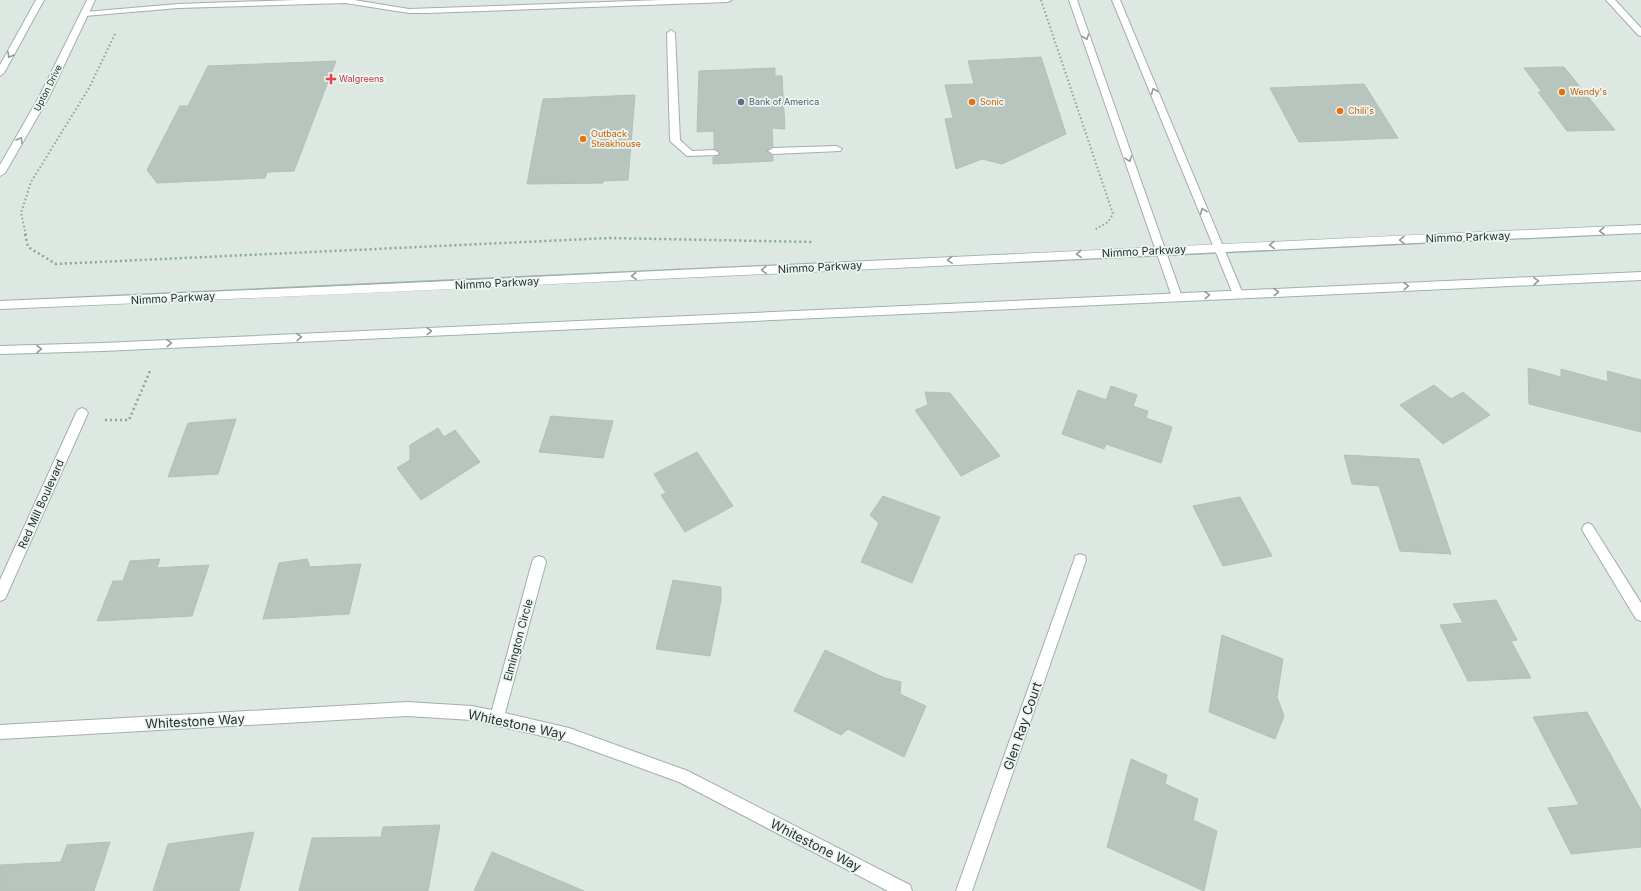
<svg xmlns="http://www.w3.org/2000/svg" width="1641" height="891" font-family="Inter,sans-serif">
  <rect width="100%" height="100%" fill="#dee8e3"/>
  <path fill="#b7c5be" stroke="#b1c0b9" d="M 1041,57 L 1066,134 L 1002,164 L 982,159 L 956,169 L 945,119 L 953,118 L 945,85 L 974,84 L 968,61 Z
    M 336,61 L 294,171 L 267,172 L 265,178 L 157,183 L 147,170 L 180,106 L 188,106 L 208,66 Z
    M 1559,67 L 1564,67 L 1615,130 L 1567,131 L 1538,92 L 1542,92 L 1524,68 Z
    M 775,68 L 775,76 L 782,76 L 785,129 L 772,128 L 773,147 L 767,152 L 773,156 L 773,161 L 713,164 L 713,157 L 718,156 L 720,153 L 714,149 L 714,131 L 697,132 L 699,71 Z
    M 1364,84 L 1398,138 L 1299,142 L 1270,88 Z
    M 635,95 L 628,180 L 603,181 L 603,183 L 527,184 L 543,99 Z
    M 1528,368 L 1561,377 L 1561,369 L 1608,382 L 1607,371 L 1641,380 L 1641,432 L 1529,404 Z
    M 1434,385 L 1451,399 L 1463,392 L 1490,415 L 1443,444 L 1400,405 Z
    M 1111,386 L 1137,395 L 1133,406 L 1148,411 L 1146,418 L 1172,427 L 1161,463 L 1106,444 L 1104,449 L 1062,434 L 1078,390 L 1106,400 Z
    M 925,392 L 950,393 L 1000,456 L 961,476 L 915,410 L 928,405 Z
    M 551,416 L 613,421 L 603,458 L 539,452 Z
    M 236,419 L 218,474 L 168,477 L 188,423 Z
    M 438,428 L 444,437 L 455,430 L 480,462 L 421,500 L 397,468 L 410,460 L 410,445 Z
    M 697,452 L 733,506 L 685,532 L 661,495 L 666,493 L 654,474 Z
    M 1344,455 L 1419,459 L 1451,554 L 1400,551 L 1379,486 L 1352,484 Z
    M 883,496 L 940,517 L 912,583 L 861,562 L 879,523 L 870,515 Z
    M 1240,497 L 1272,556 L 1223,566 L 1193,506 Z
    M 160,559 L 157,568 L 209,565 L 192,616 L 97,621 L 113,581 L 123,581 L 130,561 Z
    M 307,559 L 310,567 L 361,564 L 349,614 L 263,619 L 279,563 Z
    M 673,580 L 721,587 L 721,600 L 710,656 L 656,649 Z
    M 1496,600 L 1517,640 L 1511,641 L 1531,678 L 1468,681 L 1440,625 L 1463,623 L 1453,604 Z
    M 1222,635 L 1283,659 L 1277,697 L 1284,716 L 1275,739 L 1209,712 Z
    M 825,650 L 885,678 L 901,682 L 900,694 L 926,706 L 904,757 L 848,729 L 841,735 L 794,711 Z
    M 1587,712 L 1641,810 L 1641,847 L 1571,854 L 1548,808 L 1579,805 L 1533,717 Z
    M 1131,759 L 1167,775 L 1165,784 L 1198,799 L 1193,820 L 1217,831 L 1204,891 L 1107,847 Z
    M 440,825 L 428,891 L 299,891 L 312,838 L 381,837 L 383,827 Z
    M 254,832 L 239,891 L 153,891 L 168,844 Z
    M 110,842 L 94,891 L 0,891 L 0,865 L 61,862 L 67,845 Z
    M 492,852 L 584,891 L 474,891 Z"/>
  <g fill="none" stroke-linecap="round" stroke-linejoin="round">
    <defs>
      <path id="service" d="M 296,0 L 354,0 L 409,9 L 661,0 L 732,0 L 728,2 L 428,13 L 409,13 L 345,3 L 178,8 L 85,16 L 81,14 L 85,12 L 178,4 Z
        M 1069,0 L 1077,0 L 1182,297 L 1181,300 L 1173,300 L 1172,297 Z
        M 1112,0 L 1120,0 L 1243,294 L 1242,297 L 1234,297 L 1233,294 Z
        M 1606,0 L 1615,0 L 1641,28 L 1641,36 L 1638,35 Z
        M 671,30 L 675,33 L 680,140 L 692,151 L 714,150 L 719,153 L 717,155 L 687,156 L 670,141 L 667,33 Z
        M 837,146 L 842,149 L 840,151 L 773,154 L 768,151 L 773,148 Z"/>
      <path id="minor" d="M 82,408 L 86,410 L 88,413 L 5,599 L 0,601 L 0,580 L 76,413 L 78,410 Z
        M 1588,523 L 1592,525 L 1641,603 L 1641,621 L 1636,619 L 1584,533 L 1582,529 L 1584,525 Z
        M 1080,554 L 1085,556 L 1086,560 L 972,891 L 956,891 L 1074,560 L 1075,556 Z
        M 539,556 L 544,558 L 546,562 L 505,713 L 569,728 L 688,771 L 910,885 L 912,891 L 888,891 L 679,782 L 569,742 L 472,720 L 407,716 L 0,739 L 0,725 L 407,702 L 472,706 L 492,710 L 532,562 L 534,558 Z"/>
      <path id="secondary" d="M 36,0 L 44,0 L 4,73 L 0,76 L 0,65 Z
        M 87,0 L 95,0 L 49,97 L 5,173 L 0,176 L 0,165 L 39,97 Z
        M 1641,225 L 1641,233 C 1094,257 547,286 0,309 L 0,301 C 547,278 1094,249 1641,225 Z
        M 1641,272 L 1641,280 L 103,351 L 0,354 L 0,346 L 103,343 Z"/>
    </defs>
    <use href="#service" stroke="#a2afa9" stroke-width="2"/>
    <use href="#minor" stroke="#a2afa9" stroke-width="2"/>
    <use href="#secondary" stroke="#9fb2aa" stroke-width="2"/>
    <path stroke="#82a899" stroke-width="2" stroke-dasharray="1.5 2.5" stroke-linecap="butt" d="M 1041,0 L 1113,214 L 1108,222 L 1094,230
      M 26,235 L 21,213 L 31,182 L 89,88 L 116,32"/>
    <path stroke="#82a899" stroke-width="2.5" stroke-dasharray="2 3" stroke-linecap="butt" d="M 25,234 L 28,247 L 56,264 L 609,238 L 813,242
      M 105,420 L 129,420 L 150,371"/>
    <use href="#service" fill="#fff" fill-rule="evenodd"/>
    <use href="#minor" fill="#fff" fill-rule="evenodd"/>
    <use href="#secondary" fill="#fff" fill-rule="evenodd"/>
  </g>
  <defs><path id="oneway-chevron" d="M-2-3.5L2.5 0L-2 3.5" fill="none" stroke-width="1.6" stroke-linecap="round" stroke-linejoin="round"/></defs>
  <g stroke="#909a97">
    <use href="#oneway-chevron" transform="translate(1086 37) rotate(71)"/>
    <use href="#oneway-chevron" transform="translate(10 55) rotate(119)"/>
    <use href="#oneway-chevron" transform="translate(1154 91) rotate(-112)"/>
    <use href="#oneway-chevron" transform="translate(20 140) rotate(-59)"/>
    <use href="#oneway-chevron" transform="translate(1129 159) rotate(71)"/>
    <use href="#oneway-chevron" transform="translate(1203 211) rotate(-112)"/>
    <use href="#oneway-chevron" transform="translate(1602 231) rotate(178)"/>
    <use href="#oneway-chevron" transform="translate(1402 240) rotate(178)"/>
    <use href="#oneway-chevron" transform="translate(1272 245) rotate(178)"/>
    <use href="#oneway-chevron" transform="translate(1079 254) rotate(177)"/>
    <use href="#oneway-chevron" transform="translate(950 260) rotate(177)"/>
    <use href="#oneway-chevron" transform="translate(764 270) rotate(177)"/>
    <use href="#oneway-chevron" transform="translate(634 276) rotate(177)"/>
    <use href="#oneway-chevron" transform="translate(1536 281) rotate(-3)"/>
    <use href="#oneway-chevron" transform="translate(1406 286) rotate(-3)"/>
    <use href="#oneway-chevron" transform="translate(1276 292) rotate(-3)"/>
    <use href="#oneway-chevron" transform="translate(1207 295) rotate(-3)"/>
    <use href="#oneway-chevron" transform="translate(429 331) rotate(-3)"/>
    <use href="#oneway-chevron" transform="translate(299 337) rotate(-3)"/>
    <use href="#oneway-chevron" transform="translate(169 343) rotate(-3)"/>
    <use href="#oneway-chevron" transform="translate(39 349) rotate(-2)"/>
  </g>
  <path fill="#e0444e" stroke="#eef5f1" stroke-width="1.5" d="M329 73h4v4h4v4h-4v4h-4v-4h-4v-4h4z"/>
  <g fill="#e8710a" stroke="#eef5f1" stroke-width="1.5">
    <circle cx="1562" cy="92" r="4"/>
    <circle cx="972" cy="102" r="4"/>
    <circle cx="1340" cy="111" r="4"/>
    <circle cx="583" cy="139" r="4"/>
  </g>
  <circle fill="#5c6f8a" stroke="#eef5f1" stroke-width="1.5" cx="741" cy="102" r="4"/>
  <g text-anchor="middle" stroke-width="3.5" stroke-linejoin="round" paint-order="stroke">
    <g font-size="9" fill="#be3a42" stroke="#eef5f1" text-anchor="start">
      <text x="339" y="82">Walgreens</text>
    </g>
    <g font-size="9" fill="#21352f" stroke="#eef5f1">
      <text transform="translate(48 88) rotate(-63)" y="3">Upton Drive</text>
    </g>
    <g font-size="9" fill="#c56008" stroke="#eef5f1" text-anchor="start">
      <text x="1570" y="95">Wendy's</text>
      <text x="980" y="105">Sonic</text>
      <text x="1348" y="114">Chili's</text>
      <text x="591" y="137">Outback<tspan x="591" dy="10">Steakhouse</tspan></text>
    </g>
    <g font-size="9" fill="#4e5e75" stroke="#eef5f1" text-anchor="start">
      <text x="749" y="105">Bank of America</text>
    </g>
    <g font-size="11" fill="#21352f" stroke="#eef5f1">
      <text transform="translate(1468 237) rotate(-2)" y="4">Nimmo Parkway</text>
      <text transform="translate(1144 251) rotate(-3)" y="4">Nimmo Parkway</text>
      <text transform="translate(820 267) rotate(-3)" y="4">Nimmo Parkway</text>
      <text transform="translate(497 283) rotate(-3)" y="4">Nimmo Parkway</text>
      <text transform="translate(173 298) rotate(-3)" y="4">Nimmo Parkway</text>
      <text transform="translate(41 504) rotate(-66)" y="4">Red Mill Boulevard</text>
      <text transform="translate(518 640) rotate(-75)" y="4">Elmington Circle</text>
    </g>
    <g font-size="13" fill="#21352f" stroke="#eef5f1">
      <text transform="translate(195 721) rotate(-3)" y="5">Whitestone Way</text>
      <text transform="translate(517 724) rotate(12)" y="5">Whitestone Way</text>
      <text transform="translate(1022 726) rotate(-71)" y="5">Glen Ray Court</text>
      <text transform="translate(816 845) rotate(27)" y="5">Whitestone Way</text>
    </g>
  </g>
</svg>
